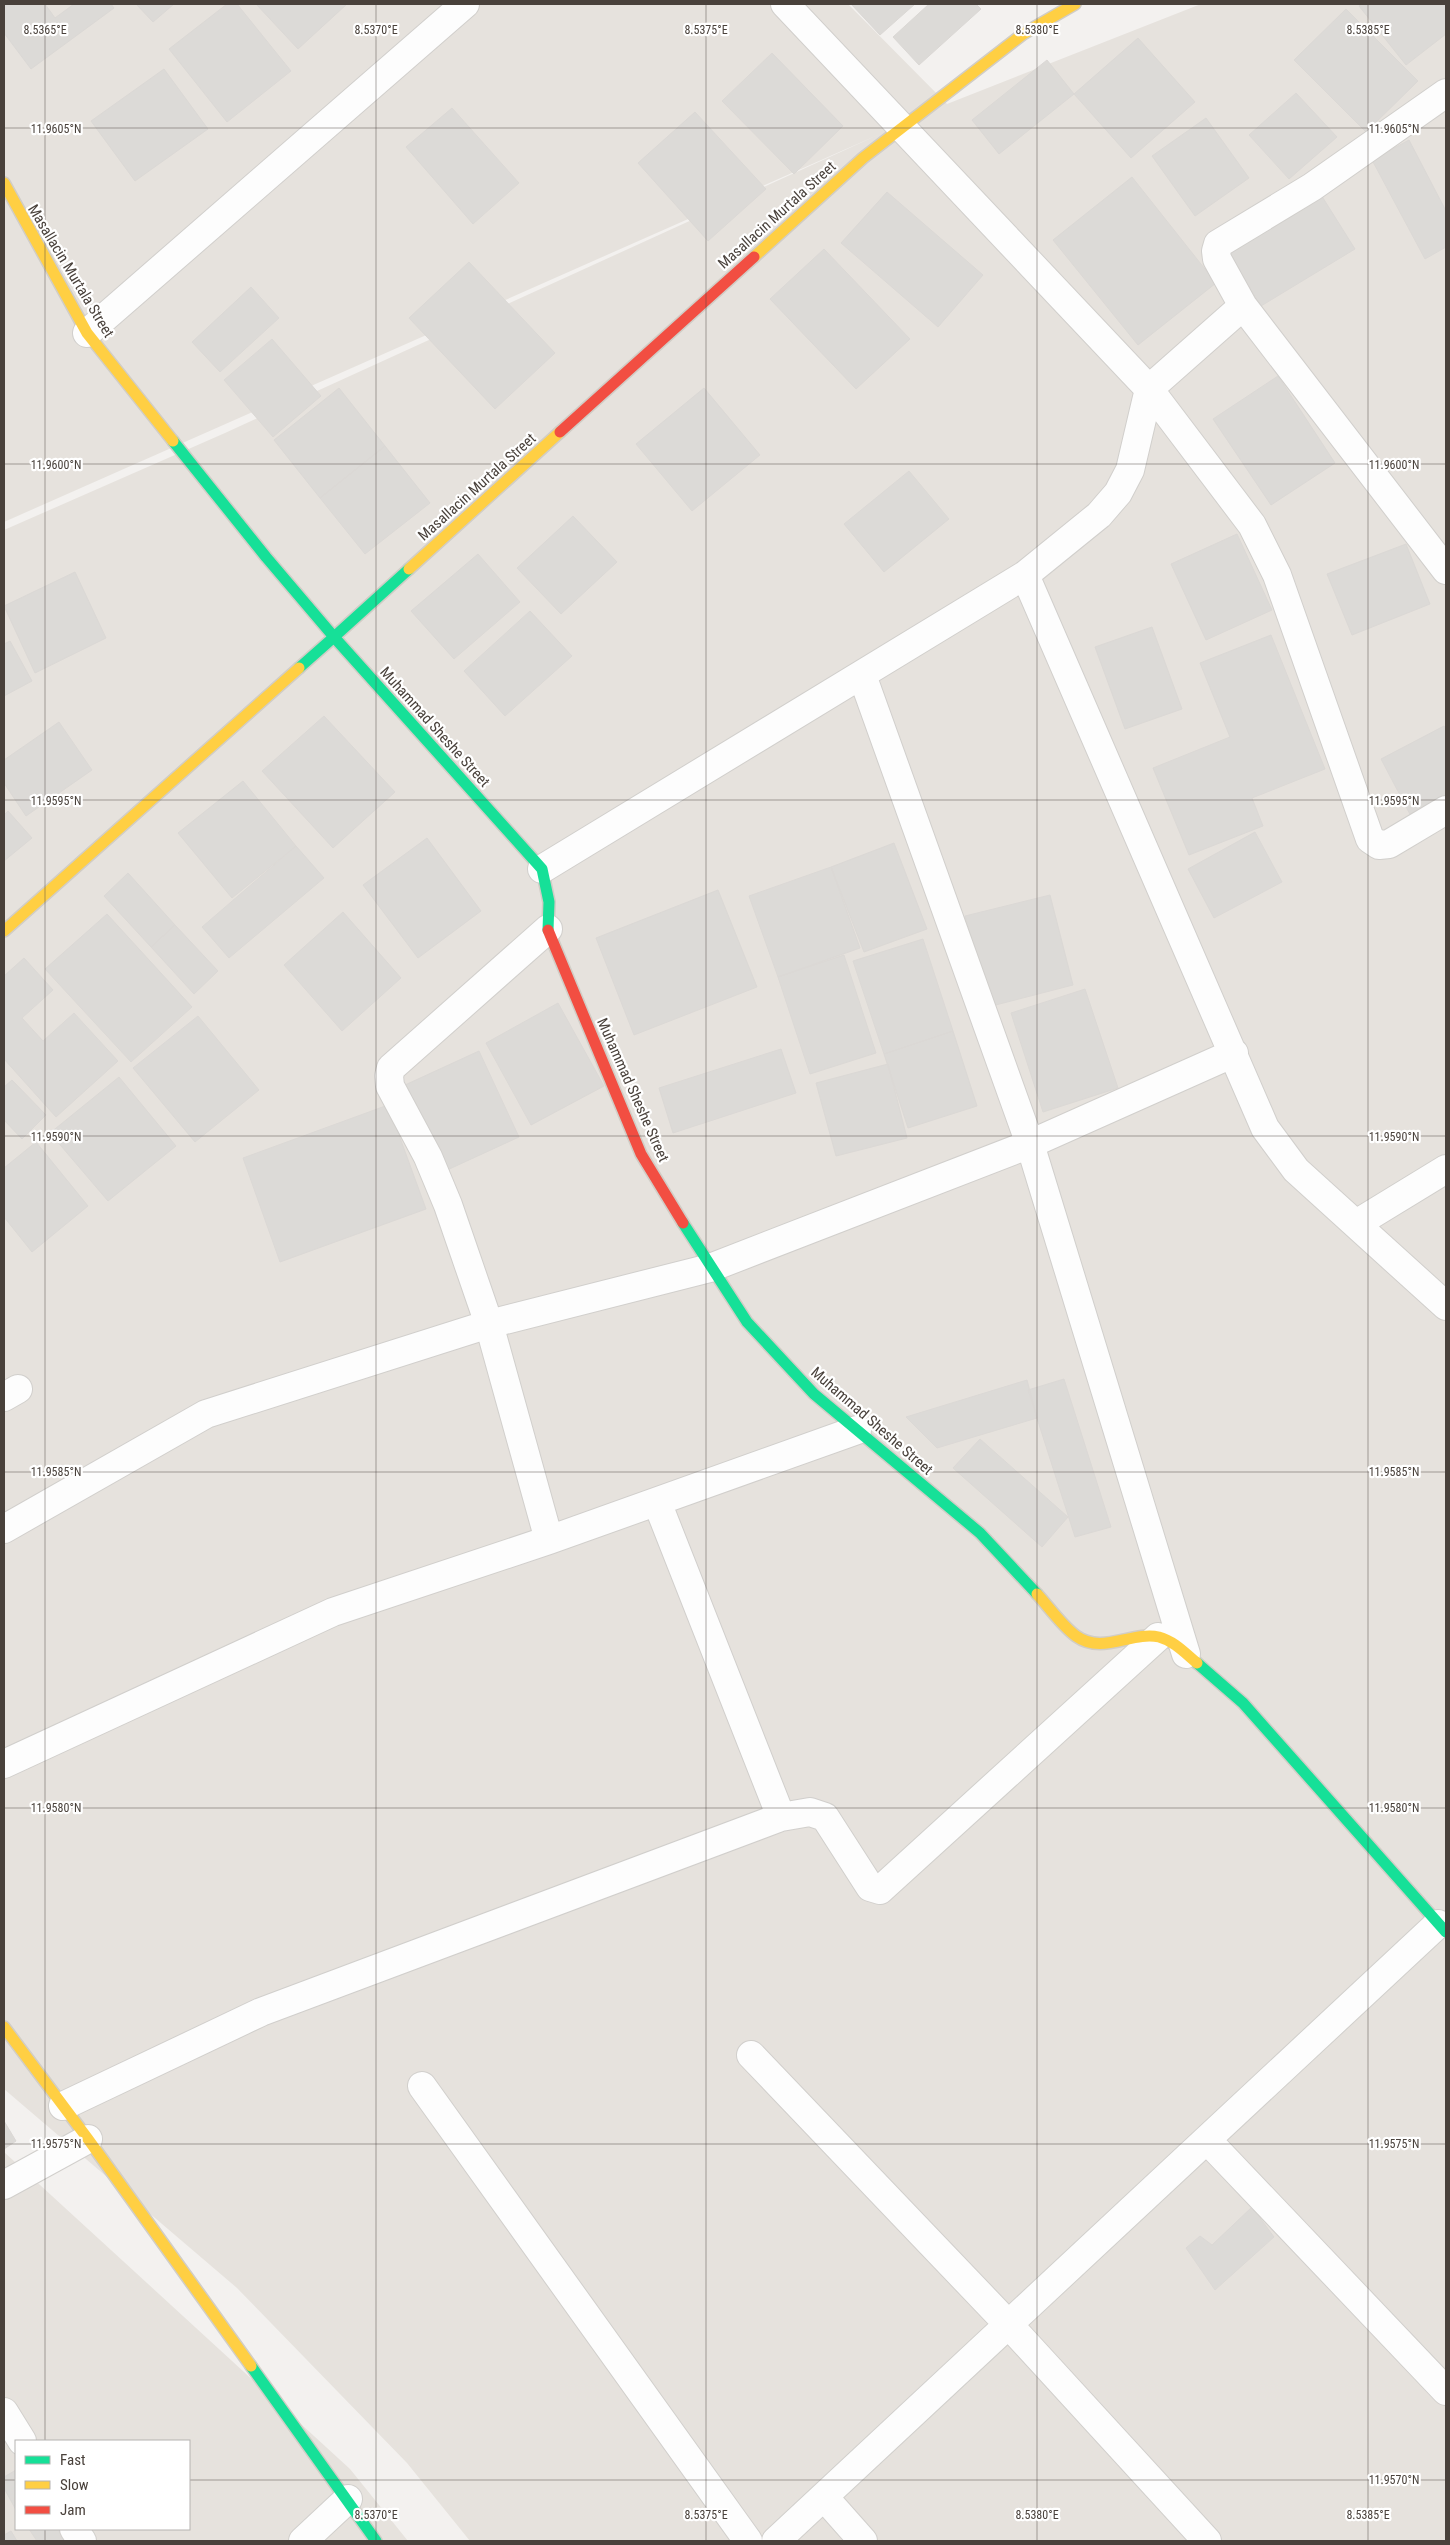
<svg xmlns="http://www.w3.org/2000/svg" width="1450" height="2545" font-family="'Roboto Condensed',sans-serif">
  <rect width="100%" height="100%" fill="#f3f1ef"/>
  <path fill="#e6e2dd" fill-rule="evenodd" d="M 4,4 L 848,4 L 947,104 L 1201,4 L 1446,4 L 1446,2541 L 470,2541 L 407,2463 L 237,2288 L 4,2089 L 4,530 L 225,433 L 880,134 L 4,522 Z
    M 4,2152 L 350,2469 L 408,2541 L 4,2541 ZM 16,2441 L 189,2441 L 189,2529 L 16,2529 Z"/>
  <path fill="#dcdad7" stroke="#dbd8d5" d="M 4,4 L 45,4 L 55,18 L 74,4 L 111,4 L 114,8 L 31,69 L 4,33 Z
    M 136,4 L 174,4 L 153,22 Z
    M 227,4 L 237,4 L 291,71 L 227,122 L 169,49 Z
    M 256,4 L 347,4 L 298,49 Z
    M 851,4 L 915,4 L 880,35 Z
    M 929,4 L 976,4 L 981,9 L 919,65 L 893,37 Z
    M 1362,4 L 1446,4 L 1446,34 L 1406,65 L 1359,6 Z
    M 1346,9 L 1418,81 L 1366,132 L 1294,60 Z
    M 1138,38 L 1195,102 L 1131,158 L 1074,94 Z
    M 772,53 L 843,126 L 794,174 L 722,101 Z
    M 1047,60 L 1074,94 L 999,154 L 972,120 Z
    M 164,69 L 208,129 L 135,181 L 91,121 Z
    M 1296,93 L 1337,137 L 1289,179 L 1249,135 Z
    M 452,108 L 519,183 L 473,224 L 406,147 Z
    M 695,112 L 766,189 L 708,241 L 638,163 Z
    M 1206,118 L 1249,178 L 1195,216 L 1152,156 Z
    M 1409,140 L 1446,211 L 1446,247 L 1425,259 L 1372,160 Z
    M 1132,177 L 1216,283 L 1138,345 L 1053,240 Z
    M 1318,190 L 1355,249 L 1261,306 L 1224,246 Z
    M 887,192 L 983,275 L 938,327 L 841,243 Z
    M 824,249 L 910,339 L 856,389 L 770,299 Z
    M 469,262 L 555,353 L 495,409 L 409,318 Z
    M 251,287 L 279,318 L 220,372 L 192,342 Z
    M 272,339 L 321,396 L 273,437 L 224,380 Z
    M 1278,376 L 1335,463 L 1271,505 L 1213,419 Z
    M 339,388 L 385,446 L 320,498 L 274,440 Z
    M 704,388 L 760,455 L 692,511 L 636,444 Z
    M 385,446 L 430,503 L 365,554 L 320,498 Z
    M 909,471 L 949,519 L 884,572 L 844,524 Z
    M 573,516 L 617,562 L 561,614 L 517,568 Z
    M 1237,534 L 1272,610 L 1206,640 L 1171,564 Z
    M 1406,544 L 1430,604 L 1352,635 L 1327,574 Z
    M 478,554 L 520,602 L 454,659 L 411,611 Z
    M 75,572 L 106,638 L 35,673 L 4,606 Z
    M 530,611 L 572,656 L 505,716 L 464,671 Z
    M 1152,627 L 1182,709 L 1125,729 L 1095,647 Z
    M 1271,635 L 1325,769 L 1252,798 L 1263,826 L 1189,855 L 1153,768 L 1230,737 L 1200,663 Z
    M 10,641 L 32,681 L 4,696 L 4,644 Z
    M 324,716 L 395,792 L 333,848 L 262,771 Z
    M 59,722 L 92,770 L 26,816 L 4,783 L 4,760 Z
    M 1444,726 L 1446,730 L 1446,805 L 1414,822 L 1381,759 Z
    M 243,781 L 296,846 L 232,898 L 178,833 Z
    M 8,811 L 32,838 L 4,861 L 4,815 Z
    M 1255,832 L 1282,882 L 1214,918 L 1188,869 Z
    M 427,838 L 481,911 L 418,958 L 363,885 Z
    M 894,843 L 927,929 L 864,952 L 831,867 Z
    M 296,846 L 324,878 L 229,958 L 202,927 Z
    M 831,867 L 860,948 L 778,977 L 749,896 Z
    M 128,873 L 175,925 L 151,947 L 104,896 Z
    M 718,890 L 757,987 L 634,1035 L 596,938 Z
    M 1050,895 L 1073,985 L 988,1007 L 965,916 Z
    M 343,912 L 401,978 L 342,1031 L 284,965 Z
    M 107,914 L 192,1007 L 131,1062 L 45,969 Z
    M 175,925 L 218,971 L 194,994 L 151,947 Z
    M 923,939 L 953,1031 L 884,1054 L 853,961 Z
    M 844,955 L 876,1053 L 810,1074 L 778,977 Z
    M 24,958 L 53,990 L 22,1018 L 43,1041 L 74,1013 L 118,1061 L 56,1117 L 4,1059 L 4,976 Z
    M 1085,989 L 1118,1088 L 1043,1112 L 1011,1013 Z
    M 558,1003 L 604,1086 L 531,1125 L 486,1043 Z
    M 198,1016 L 259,1090 L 195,1142 L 133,1068 Z
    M 953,1031 L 977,1106 L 908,1128 L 884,1054 Z
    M 781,1049 L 796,1093 L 673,1133 L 659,1088 Z
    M 479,1051 L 519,1137 L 445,1171 L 405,1085 Z
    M 888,1064 L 907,1138 L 836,1156 L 816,1083 Z
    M 119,1077 L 176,1146 L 108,1201 L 50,1133 Z
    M 12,1080 L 46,1115 L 22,1139 L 4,1120 L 4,1087 Z
    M 388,1105 L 426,1209 L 280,1262 L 243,1158 Z
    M 36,1142 L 88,1206 L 32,1252 L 4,1217 L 4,1168 Z
    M 1064,1379 L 1111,1527 L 1075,1537 L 1028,1390 Z
    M 1027,1380 L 1037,1418 L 937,1448 L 906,1417 Z
    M 980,1439 L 1068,1517 L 1042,1547 L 953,1468 Z
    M 4,2121 L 16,2141 L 4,2149 Z
    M 1252,2207 L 1274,2237 L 1215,2290 L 1186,2248 L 1200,2236 L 1212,2245 Z
    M 16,2470 L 16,2510 L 4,2488 L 4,2477 Z
    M 29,2529 L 58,2529 L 65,2541 L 37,2541 Z
    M 11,2531 L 17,2541 L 4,2541 L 4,2535 Z"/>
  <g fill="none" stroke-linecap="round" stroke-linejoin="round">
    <defs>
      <path id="street" d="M 785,4 L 1149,389 L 1252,525 L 1277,575 L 1370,839 L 1379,845 L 1389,844 L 1446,810
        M 1446,93 L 1312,187 L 1218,244 L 1216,251 L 1217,259 L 1243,306 L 1446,570
        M 87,333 L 465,4
        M 1025,575 L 1265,1128 L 1296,1170 L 1446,1306
        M 862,675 L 1030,1144 L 1186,1654
        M 542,869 L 1025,575 L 1099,515 L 1118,493 L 1130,470 L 1149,389 L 1243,306
        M 548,929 L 391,1068 L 389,1076 L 390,1086 L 428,1157 L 448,1205 L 489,1324 L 549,1540
        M 1356,1224 L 1446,1169
        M 4,1397 L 18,1389
        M 657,1502 L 781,1817
        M 4,1529 L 206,1414 L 489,1324 L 710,1268 L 1030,1144 L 1234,1053
        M 4,1764 L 333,1612 L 549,1540 L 857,1430
        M 751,2055 L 1009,2325 L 1207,2541
        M 422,2086 L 748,2541
        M 63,2106 L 261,2012 L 781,1817 L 810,1812 L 825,1817 L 870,1887 L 880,1890 L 1158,1637
        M 1207,2140 L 1446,2391
        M 4,2185 L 88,2139
        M 4,2412 L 22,2441
        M 824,2497 L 863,2541
        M 74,2529 L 82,2541
        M 303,2541 L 348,2499
        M 776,2541 L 1438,1924"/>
      <path id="fast" d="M 173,441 L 266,557 L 334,637 L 409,569
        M 299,668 L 334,637 L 542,869 L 549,902 L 548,930
        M 683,1223 L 747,1322 L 814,1394 L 980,1533 L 1037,1594
        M 1197,1663 L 1243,1703 L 1446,1932
        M 251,2366 L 376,2541"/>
      <path id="slow" d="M 4,183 L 87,333 L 173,441
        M 754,257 L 863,158 L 1023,34 L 1075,4
        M 409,569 L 560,432
        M 4,931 L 299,668
        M 1037,1594 C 1049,1607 1062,1626 1076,1636 C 1102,1655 1132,1631 1159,1637 C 1174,1641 1185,1653 1197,1663
        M 4,2027 L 88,2139 L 251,2366"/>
      <path id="jam" d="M 560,432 L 754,257
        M 548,930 L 641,1154 L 683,1223"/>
    </defs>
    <use href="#street" stroke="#d1cfcc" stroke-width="30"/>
    <use href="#fast" stroke="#d1cdc6" stroke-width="14"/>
    <use href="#slow" stroke="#d1cdc6" stroke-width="14"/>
    <use href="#jam" stroke="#d1cdc6" stroke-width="14"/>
    <use href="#street" stroke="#fdfdfd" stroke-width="28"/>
    <use href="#fast" stroke="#16e098" stroke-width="11"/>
    <use href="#slow" stroke="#ffcf43" stroke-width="11"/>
    <use href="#jam" stroke="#f24e42" stroke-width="11"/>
  </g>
  <path fill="none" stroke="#49413b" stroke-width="1" stroke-opacity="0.45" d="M 45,4 L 45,2441M 376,4 L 376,2541M 706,4 L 706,2541M 1037,4 L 1037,2541M 1368,4 L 1368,2541M 4,128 L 1446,128M 4,464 L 1446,464M 4,800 L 1446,800M 4,1136 L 1446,1136M 4,1472 L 1446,1472M 4,1808 L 1446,1808M 4,2144 L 1446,2144M 4,2480 L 16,2480M 189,2480 L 1446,2480M 45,2529 L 45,2541"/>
  <g text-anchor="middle" stroke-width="4.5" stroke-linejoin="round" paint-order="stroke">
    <g font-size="15" fill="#49413b" stroke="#fff">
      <text transform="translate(777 215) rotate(-42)" y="5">Masallacin Murtala Street</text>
      <text transform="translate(71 271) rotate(59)" y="5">Masallacin Murtala Street</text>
      <text transform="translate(477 487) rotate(-42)" y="5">Masallacin Murtala Street</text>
      <text transform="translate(435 727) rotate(48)" y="5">Muhammad Sheshe Street</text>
      <text transform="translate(633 1090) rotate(66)" y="5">Muhammad Sheshe Street</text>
      <text transform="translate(872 1421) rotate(41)" y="5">Muhammad Sheshe Street</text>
    </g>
  </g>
  <g font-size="12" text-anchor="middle" fill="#49413b" stroke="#fff" stroke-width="4.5" stroke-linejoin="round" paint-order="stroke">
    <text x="45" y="34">8.5365°E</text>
    <text x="376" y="34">8.5370°E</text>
    <text x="706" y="34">8.5375°E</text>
    <text x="1037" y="34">8.5380°E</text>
    <text x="1368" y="34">8.5385°E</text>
    <text x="56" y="133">11.9605°N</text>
    <text x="1394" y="133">11.9605°N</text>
    <text x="56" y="469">11.9600°N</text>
    <text x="1394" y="469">11.9600°N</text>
    <text x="56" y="805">11.9595°N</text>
    <text x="1394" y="805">11.9595°N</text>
    <text x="56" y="1141">11.9590°N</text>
    <text x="1394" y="1141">11.9590°N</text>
    <text x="56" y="1476">11.9585°N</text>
    <text x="1394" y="1476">11.9585°N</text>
    <text x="56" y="1812">11.9580°N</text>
    <text x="1394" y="1812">11.9580°N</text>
    <text x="56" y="2148">11.9575°N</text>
    <text x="1394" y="2148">11.9575°N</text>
    <text x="1394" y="2484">11.9570°N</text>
    <text x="376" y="2519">8.5370°E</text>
    <text x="706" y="2519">8.5375°E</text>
    <text x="1037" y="2519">8.5380°E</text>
    <text x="1368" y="2519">8.5385°E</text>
  </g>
  <rect width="1450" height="2545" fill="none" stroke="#49413b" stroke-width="10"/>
  <rect x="15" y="2440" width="175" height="90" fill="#ffffff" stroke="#b6b3b1"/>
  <rect x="25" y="2456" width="25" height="8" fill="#16e098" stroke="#b6b3b1"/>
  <text x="60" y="2465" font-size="15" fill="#49413b">Fast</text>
  <rect x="25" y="2481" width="25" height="8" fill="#ffcf43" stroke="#b6b3b1"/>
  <text x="60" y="2490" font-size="15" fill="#49413b">Slow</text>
  <rect x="25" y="2506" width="25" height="8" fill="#f24e42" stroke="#b6b3b1"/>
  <text x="60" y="2515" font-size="15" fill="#49413b">Jam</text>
</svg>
